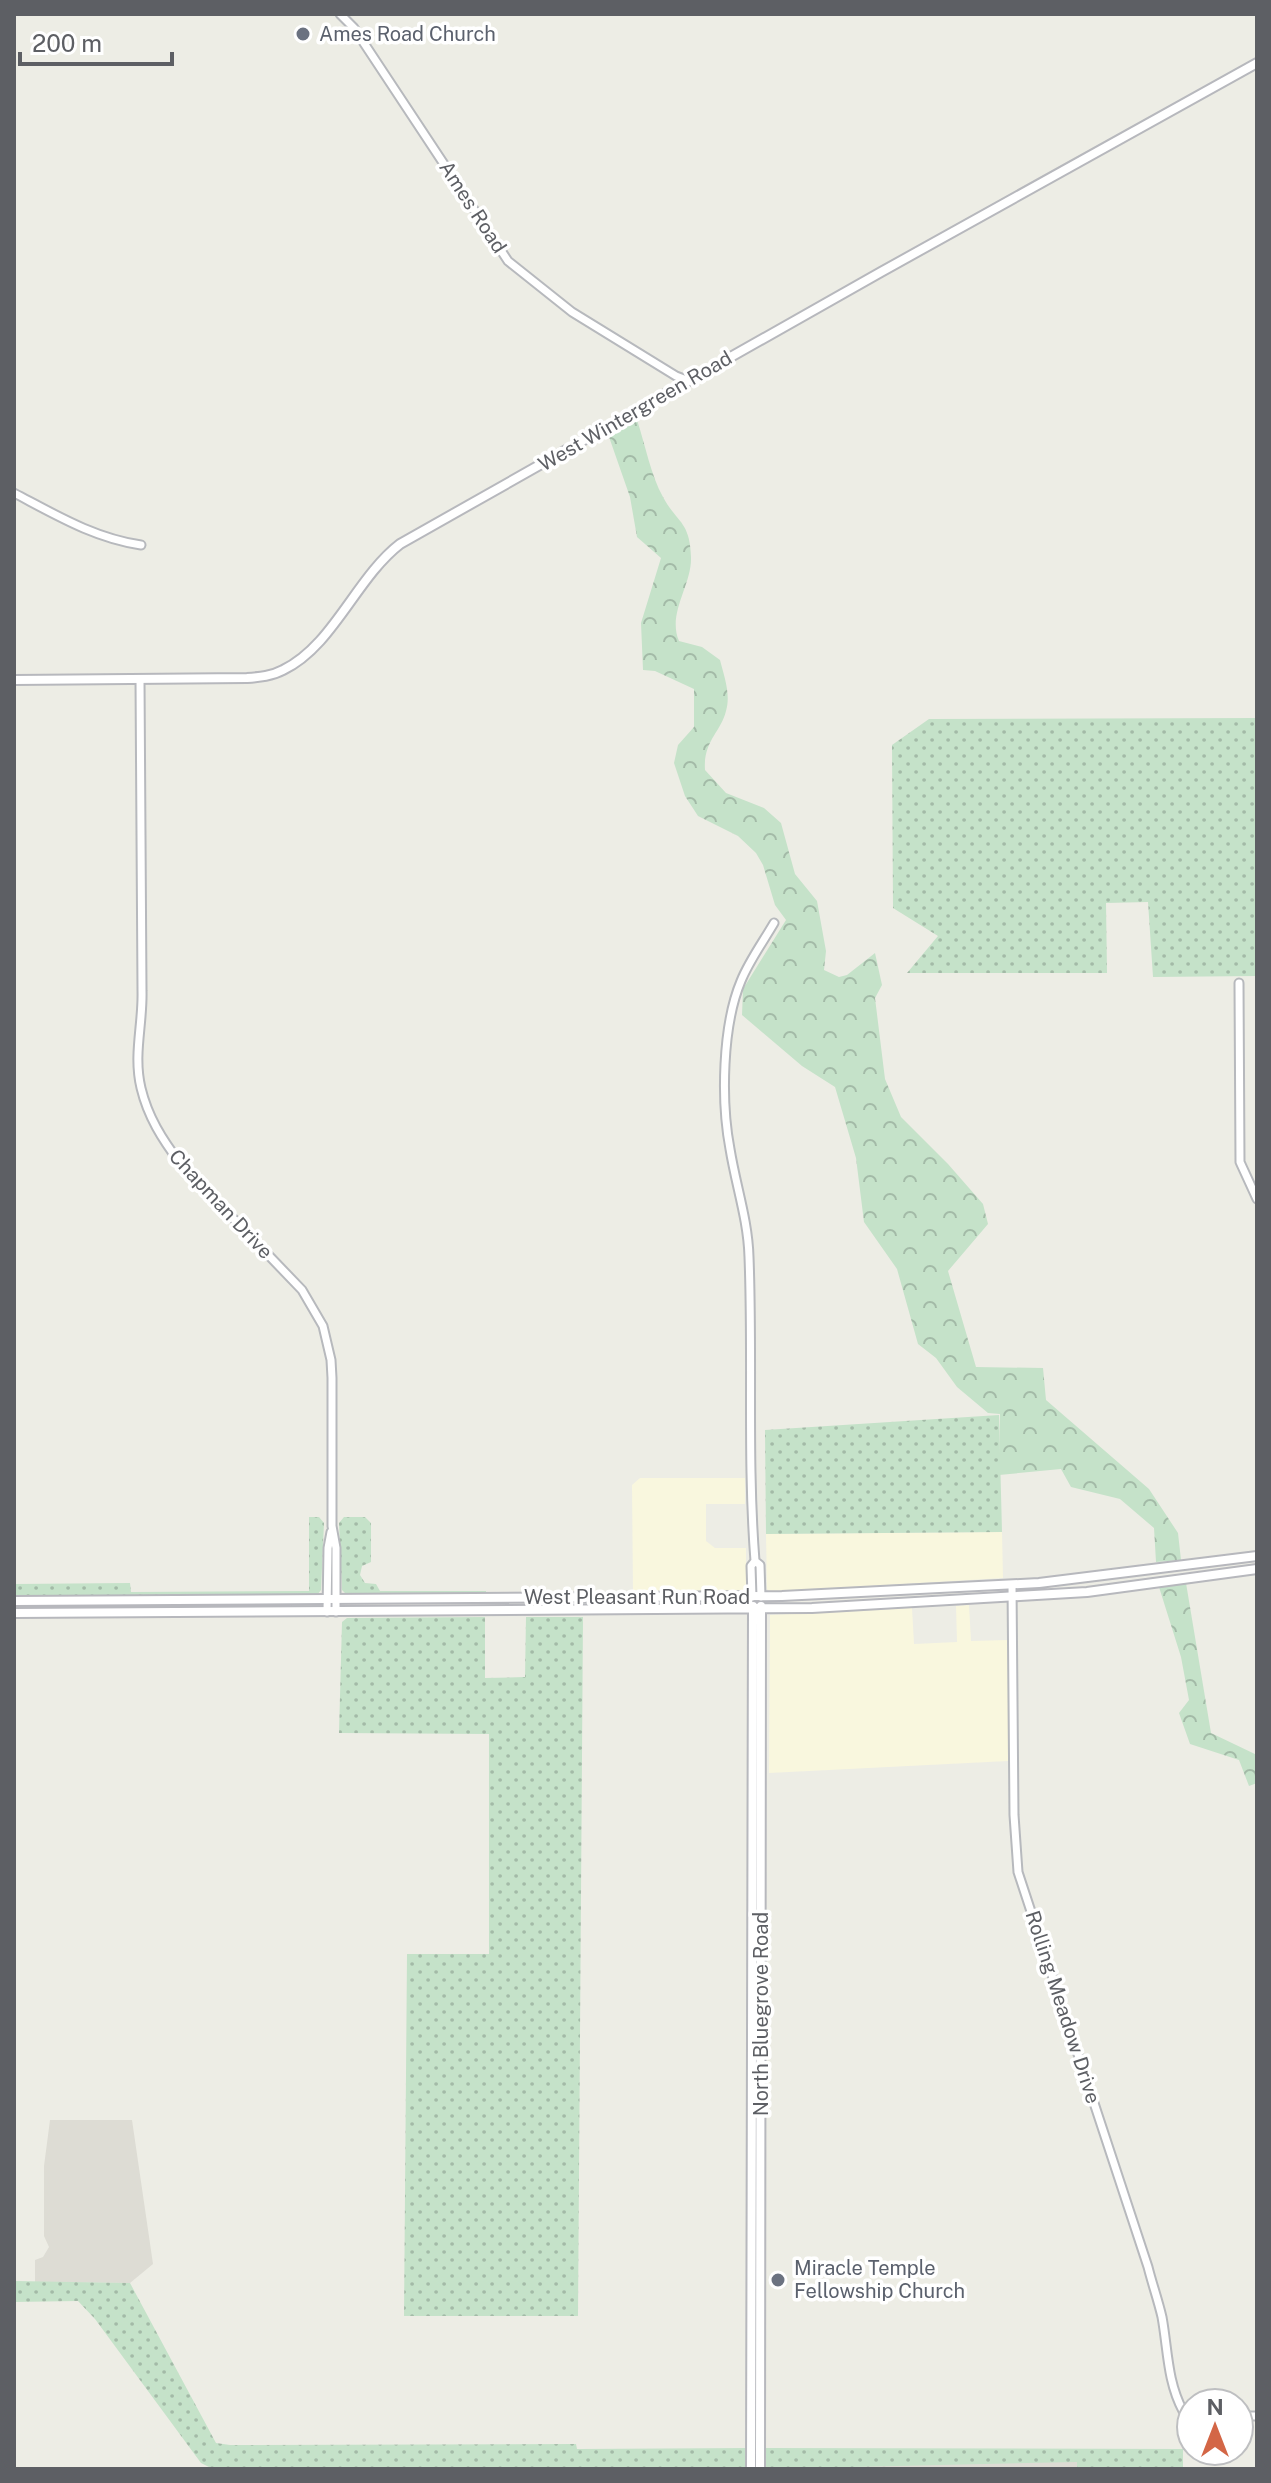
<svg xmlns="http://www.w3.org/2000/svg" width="1271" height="2483" font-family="'Public Sans',sans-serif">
  <defs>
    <pattern id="grass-dots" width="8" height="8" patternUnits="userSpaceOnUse" patternTransform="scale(2)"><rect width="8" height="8" fill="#c5e2c9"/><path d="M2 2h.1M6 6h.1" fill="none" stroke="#a3baa7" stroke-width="1.8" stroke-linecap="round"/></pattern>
    <pattern id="forest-crowns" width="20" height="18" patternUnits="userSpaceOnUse" patternTransform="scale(2)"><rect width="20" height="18" fill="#c5e2c9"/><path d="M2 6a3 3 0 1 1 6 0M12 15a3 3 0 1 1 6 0" fill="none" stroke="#a3baa7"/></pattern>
  </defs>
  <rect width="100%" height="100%" fill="#edede5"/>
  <path fill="#f9f7de" d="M 640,1478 L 745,1478 L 745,1504 L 706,1504 L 706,1541 L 715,1548 L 746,1548 L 746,1592 L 633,1593 L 632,1485 Z
    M 1002,1532 L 1003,1578 L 770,1592 L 767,1589 L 766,1534 Z
    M 969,1605 L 971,1641 L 1008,1640 L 1008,1761 L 769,1773 L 770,1615 L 912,1608 L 914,1644 L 957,1642 L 956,1606 Z"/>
  <path fill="#dddcd4" d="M 50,2120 L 132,2120 L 153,2264 L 130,2283 L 35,2282 L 35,2260 L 43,2257 L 49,2247 L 44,2236 L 44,2166 Z
    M 766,2457 L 1110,2457 L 1109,2469 L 766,2469 Z"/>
  <path fill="url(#grass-dots)" d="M 1257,718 L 1257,976 L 1153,977 L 1148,902 L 1106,903 L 1107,973 L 907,973 L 938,936 L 893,908 L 892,745 L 929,719 Z
    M 999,1415 L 1002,1532 L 766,1534 L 765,1430 Z
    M 309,1517 L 319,1517 L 324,1523 L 321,1590 L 317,1595 L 14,1595 L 14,1584 L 130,1583 L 131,1592 L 309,1591 Z
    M 344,1517 L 365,1517 L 371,1523 L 371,1562 L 362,1566 L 360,1575 L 365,1583 L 376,1584 L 380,1591 L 486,1591 L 486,1594 L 347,1595 L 342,1590 L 339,1523 Z
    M 485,1617 L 485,1678 L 525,1677 L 526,1617 L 583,1617 L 578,2316 L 404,2316 L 407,1954 L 489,1954 L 489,1734 L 339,1733 L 342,1622 L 347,1618 Z
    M 14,2281 L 130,2283 L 216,2443 L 230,2445 L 576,2444 L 577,2449 L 748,2448 L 748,2469 L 213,2469 L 201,2463 L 95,2319 L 78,2301 L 14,2302 Z
    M 765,2448 L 1183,2449 L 1183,2469 L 1077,2469 L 1077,2462 L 764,2469 Z"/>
  <path fill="url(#forest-crowns)" d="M 637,420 C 645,444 651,476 663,497 C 677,523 690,521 691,557 C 692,585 667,613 679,641 L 702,647 L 720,660 C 724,676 731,694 726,711 C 721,732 703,741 705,770 L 726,793 L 764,808 L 781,823 L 795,874 L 817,901 L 826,951 L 824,970 L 839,977 L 847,975 L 875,953 L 882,985 L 875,998 L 885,1079 L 901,1117 L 948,1164 L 983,1204 L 988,1224 L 948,1271 L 976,1367 L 1043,1368 L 1046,1400 L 1149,1489 L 1178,1533 L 1181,1560 L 1156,1562 L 1154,1528 L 1120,1499 L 1071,1487 L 1061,1469 L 999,1475 L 1000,1414 L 988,1413 L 957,1387 L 936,1358 L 918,1344 L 897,1269 L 864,1222 L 856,1158 L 835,1087 L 802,1066 L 742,1015 L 743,989 L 786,920 L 775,905 L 763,865 L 756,853 L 738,836 L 698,816 L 685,796 L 674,763 L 678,745 L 694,727 L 694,689 L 655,671 L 643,670 L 641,623 L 661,558 L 637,537 L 630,497 L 608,434 Z
    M 1186,1583 L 1211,1733 L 1257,1755 L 1257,1783 L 1249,1786 L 1239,1760 L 1190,1744 L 1179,1713 L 1189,1700 L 1181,1657 L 1159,1587 Z"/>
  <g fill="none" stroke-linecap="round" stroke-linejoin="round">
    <defs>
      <path id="tertiary" d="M 340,14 L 354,28 L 508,261 L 572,312 L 676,376 L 689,381
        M 14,493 C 56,515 94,538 141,545
        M 140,679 C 141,783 141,887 142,991 C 143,1024 133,1055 141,1088 C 148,1117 162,1139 180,1163 L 302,1290 L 323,1326 L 331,1360 L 332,1378 L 332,1526 L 336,1548 L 336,1612
        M 1239,983 L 1240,1162 L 1257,1199
        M 1012,1585 L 1014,1815 L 1018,1872 L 1148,2267 C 1152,2283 1158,2300 1162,2317 C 1168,2350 1167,2381 1183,2411 L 1191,2412
        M 752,1597 L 751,1566 L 755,1561
        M 761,1597 L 760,1565 L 755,1561 C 747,1459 753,1358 749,1257 C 748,1220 736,1186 730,1149 C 721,1102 722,1026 741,981 C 749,961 763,942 774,923
        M 327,1612 L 328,1548 L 331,1532
        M 1239,2416 L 1257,2416"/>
      <path id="secondary" d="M 14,680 L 247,678 C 260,677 272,676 283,670 C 333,646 356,578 400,544 L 881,272 L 1257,63
        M 14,1601 L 782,1596 L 1039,1583 L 1257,1556
        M 14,1613 L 812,1608 L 1087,1592 L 1257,1569
        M 751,2469 L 753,1606
        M 760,2469 L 761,1606"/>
    </defs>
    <use href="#tertiary" stroke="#b7b9bd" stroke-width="11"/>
    <use href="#secondary" stroke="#b7b8bd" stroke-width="12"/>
    <use href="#tertiary" stroke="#fff" stroke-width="7"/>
    <use href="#secondary" stroke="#fff" stroke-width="8"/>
  </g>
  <g fill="#6b7280" stroke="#fff" stroke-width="3">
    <circle cx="303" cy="34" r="8"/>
    <circle cx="778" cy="2280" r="8"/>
  </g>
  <g text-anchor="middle" stroke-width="7" stroke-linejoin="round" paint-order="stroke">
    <g font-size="20" fill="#5b616d" stroke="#fff" text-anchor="start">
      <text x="319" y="41">Ames Road Church</text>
      <text x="794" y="2275">Miracle Temple<tspan x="794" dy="23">Fellowship Church</tspan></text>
    </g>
    <g font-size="20" fill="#5d5f64" stroke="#fff">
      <text transform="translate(473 207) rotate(57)" y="7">Ames Road</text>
      <text transform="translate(635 411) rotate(-30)" y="7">West Wintergreen Road</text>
      <text transform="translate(221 1204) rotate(47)" y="7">Chapman Drive</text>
      <text x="637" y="1604">West Pleasant Run Road</text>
      <text transform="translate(1063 2007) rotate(72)" y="7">Rolling Meadow Drive</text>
      <text transform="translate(761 2014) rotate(-90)" y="7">North Bluegrove Road</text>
    </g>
  </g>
  <rect width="1271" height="2483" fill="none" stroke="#5d5f64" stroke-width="32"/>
  <g transform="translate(1215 2427)"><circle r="38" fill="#ffffff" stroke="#bebfc1" stroke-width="2"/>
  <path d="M0-6L14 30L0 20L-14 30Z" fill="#d36646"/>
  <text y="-12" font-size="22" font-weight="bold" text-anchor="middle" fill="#5d5f64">N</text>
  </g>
  <path d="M20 52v12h152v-12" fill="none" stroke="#5d5f64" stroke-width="4"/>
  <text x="32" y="52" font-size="24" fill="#5d5f64" stroke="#ffffff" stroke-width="6" paint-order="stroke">200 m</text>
</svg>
